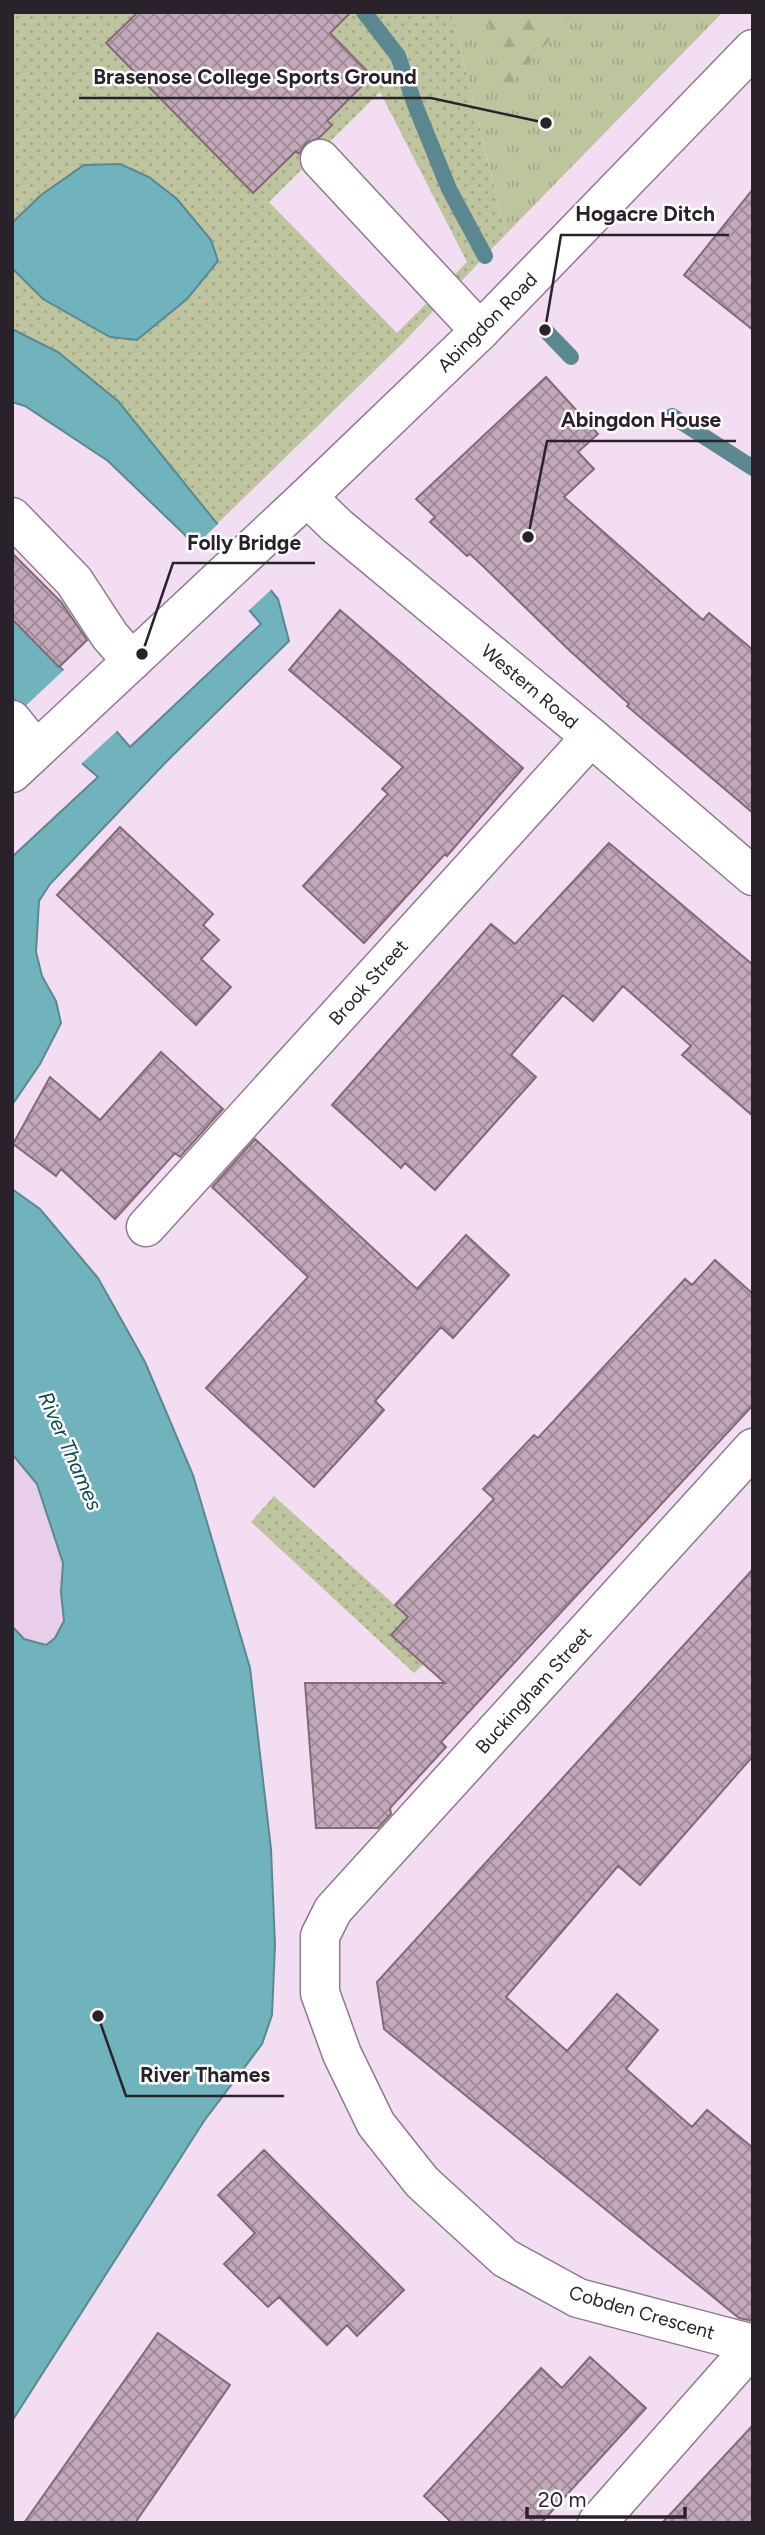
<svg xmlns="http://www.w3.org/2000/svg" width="765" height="2535" font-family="Figtree,sans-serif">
  <defs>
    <pattern id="grass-tufts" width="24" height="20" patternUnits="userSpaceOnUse" patternTransform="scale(1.75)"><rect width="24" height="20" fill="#bec59e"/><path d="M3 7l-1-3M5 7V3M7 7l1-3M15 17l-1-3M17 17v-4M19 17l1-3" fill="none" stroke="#a3a988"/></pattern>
    <pattern id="forest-firs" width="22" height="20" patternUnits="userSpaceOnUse" patternTransform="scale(1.75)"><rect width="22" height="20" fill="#bec59e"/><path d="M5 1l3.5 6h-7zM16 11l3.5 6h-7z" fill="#a3a988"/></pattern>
    <pattern id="garden-dots" width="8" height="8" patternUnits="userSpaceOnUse" patternTransform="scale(1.75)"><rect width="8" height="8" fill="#bec59e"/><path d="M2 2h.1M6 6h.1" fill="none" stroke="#a3a988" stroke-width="1.8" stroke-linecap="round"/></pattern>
    <pattern id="building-cross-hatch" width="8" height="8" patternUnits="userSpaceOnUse" patternTransform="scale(1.75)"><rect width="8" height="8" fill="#c2a8b8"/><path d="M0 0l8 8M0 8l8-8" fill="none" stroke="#9e8896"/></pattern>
  </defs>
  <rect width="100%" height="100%" fill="#f2ddf3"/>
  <path fill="#e9cee9" d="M 12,1454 L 37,1484 L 63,1563 L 61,1592 L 64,1621 L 55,1638 L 46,1645 L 24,1639 L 12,1626 Z"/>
  <path fill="url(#grass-tufts)" d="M 451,12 L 723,12 L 506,234 Z"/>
  <path fill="url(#forest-firs)" d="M 486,12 L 575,12 L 503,92 Z"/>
  <path fill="url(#garden-dots)" fill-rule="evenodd" d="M 12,12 L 138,12 L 106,44 L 253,193 L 296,151 L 301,155 L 332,126 L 327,121 L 372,77 L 330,33 L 345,18 L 340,12 L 451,12 L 506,234 L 403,343 L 217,524 L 181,481 L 58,352 L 12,329 L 12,268 L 43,299 L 110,337 L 211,240 L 177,199 L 149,177 L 41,195 L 12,223 ZM 380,92 L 467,262 L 397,333 L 269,202 Z
    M 274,1496 L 408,1617 L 391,1635 L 424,1664 L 414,1673 L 251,1522 Z"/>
  <path fill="#70b3bc" stroke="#5b8890" stroke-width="2" d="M 120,164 L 149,177 L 177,199 L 211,240 L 218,261 L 187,299 L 137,340 L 110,337 L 43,299 L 12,268 L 12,223 L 41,195 L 84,165 Z
    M 12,329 L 58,352 L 118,401 L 278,599 L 289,641 L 167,761 L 50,884 L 39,901 L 36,952 L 42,976 L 56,1001 L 61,1023 L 40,1064 L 12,1105 L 12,857 L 98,777 L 21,711 L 12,696 L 12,619 L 64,671 L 130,747 L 261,624 L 185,535 L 108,461 L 25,406 L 12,402 Z
    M 12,1189 L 40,1209 L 98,1278 L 145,1362 L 193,1475 L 250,1668 L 271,1849 L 275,1945 L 272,2015 L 262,2044 L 204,2121 L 12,2421 L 12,1626 L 24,1639 L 46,1645 L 55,1638 L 64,1621 L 61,1592 L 63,1563 L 37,1484 L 12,1454 Z"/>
  <path fill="#f2ddf3" d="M 220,522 L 273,588 L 247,612 L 192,549 Z
    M 66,668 L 119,729 L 79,766 L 18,713 Z"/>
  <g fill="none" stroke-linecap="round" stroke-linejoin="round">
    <path stroke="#5b8890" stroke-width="16" d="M 364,12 L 398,56 L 415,105 L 449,189 L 485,256
      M 545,330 L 571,357
      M 672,416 L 753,468"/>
  </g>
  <path fill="url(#building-cross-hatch)" stroke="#826a78" stroke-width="2" d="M 138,12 L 351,12 L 330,33 L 372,76 L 327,121 L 332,125 L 319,138 L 306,143 L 299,154 L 296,151 L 253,193 L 106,43 Z
    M 753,189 L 753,330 L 684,275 Z
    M 546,377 L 598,434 L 578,452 L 594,469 L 564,497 L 703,620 L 709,613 L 753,650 L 753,813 L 627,706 L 629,704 L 569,650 L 487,570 L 470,554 L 467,556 L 430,522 L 435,517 L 416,499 Z
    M 12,553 L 61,602 L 87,640 L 59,667 L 12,619 Z
    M 340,610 L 523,768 L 447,856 L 445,854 L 364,943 L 303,886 L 388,794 L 382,789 L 403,767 L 289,670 Z
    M 120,827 L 213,914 L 203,925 L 219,940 L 201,959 L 231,987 L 196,1025 L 57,895 Z
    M 609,843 L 753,965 L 753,1116 L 682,1055 L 691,1046 L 623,986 L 593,1021 L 563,995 L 511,1055 L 536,1077 L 435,1190 L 405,1163 L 401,1168 L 332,1105 L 491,924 L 515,944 Z
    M 161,1052 L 223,1109 L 180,1157 L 175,1153 L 115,1219 L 61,1169 L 56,1176 L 13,1144 L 50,1077 L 100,1120 Z
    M 255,1139 L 417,1289 L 466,1235 L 509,1275 L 453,1338 L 441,1327 L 375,1401 L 384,1410 L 314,1487 L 206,1388 L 308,1277 L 212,1187 Z
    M 715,1260 L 753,1294 L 753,1405 L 441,1742 L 446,1747 L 390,1808 L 391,1814 L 378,1828 L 316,1828 L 305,1683 L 445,1683 L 391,1635 L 408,1617 L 395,1605 L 494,1499 L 483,1489 L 534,1435 L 538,1438 L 685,1279 L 692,1285 Z
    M 753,1569 L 753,1756 L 640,1885 L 618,1866 L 506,1997 L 567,2051 L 617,1994 L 658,2030 L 626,2069 L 692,2127 L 707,2110 L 753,2148 L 753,2321 L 739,2318 L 384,2029 L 377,1982 Z
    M 264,2150 L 404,2290 L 357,2336 L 347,2325 L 327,2345 L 279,2297 L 268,2307 L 224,2264 L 255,2233 L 218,2195 Z
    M 158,2333 L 230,2385 L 135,2523 L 24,2523 Z
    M 590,2357 L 646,2408 L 541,2523 L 452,2523 L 424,2496 L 541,2368 L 562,2388 Z
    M 753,2425 L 753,2523 L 662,2523 Z"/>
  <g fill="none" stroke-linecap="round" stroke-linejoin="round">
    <defs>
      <path id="minor" d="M 320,159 L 480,331
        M 307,497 L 337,526 L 591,737 L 753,876
        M 12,517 L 74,581 L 110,636 L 132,661
        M 12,720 L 36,750
        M 146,1227 L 591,737
        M 753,1448 L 333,1910 L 320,1936 L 320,1993 L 342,2054 L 376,2124 L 422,2182 L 505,2258 L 578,2298 L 753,2344
        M 597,2523 L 753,2346"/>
      <path id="major" d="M 12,773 L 307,497 L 480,331 L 753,49"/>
    </defs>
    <use href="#minor" stroke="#8d7a8d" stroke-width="41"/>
    <use href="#major" stroke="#8d7a8d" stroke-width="41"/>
    <use href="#minor" stroke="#fff" stroke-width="38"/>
    <use href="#major" stroke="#fff" stroke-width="38"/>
  </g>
  <g text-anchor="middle" stroke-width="5" stroke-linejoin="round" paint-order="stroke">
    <g font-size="19" fill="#2a222a" stroke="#fff">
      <text transform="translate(487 322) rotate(-45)" y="7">Abingdon Road</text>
      <text transform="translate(530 686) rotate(40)" y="7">Western Road</text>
      <text transform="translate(368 982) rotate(-48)" y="7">Brook Street</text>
      <text transform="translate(533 1690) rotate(-48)" y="7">Buckingham Street</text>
      <text transform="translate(642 2312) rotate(16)" y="7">Cobden Crescent</text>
    </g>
    <g font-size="21" font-style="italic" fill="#0b4951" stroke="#fff">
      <text transform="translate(70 1451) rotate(66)" y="7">River Thames</text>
    </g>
  </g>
  <path fill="none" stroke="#2a222a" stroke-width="2.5" d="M546 123L431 98H79M545 330L561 235H729M528 537L547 441H736M142 654L173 563H315M98 2016L126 2096H284"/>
  <g fill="#2a222a" stroke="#fff" stroke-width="2.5">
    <circle cx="546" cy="123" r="7"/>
    <circle cx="545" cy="330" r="7"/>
    <circle cx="528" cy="537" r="7"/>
    <circle cx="142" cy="654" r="7"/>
    <circle cx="98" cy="2016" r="7"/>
  </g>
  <g font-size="21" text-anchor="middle" font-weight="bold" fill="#2a222a" stroke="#fff" stroke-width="5" stroke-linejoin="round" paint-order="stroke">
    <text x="255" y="84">Brasenose College Sports Ground</text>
    <text x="645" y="221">Hogacre Ditch</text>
    <text x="641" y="427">Abingdon House</text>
    <text x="244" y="550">Folly Bridge</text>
    <text x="205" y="2082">River Thames</text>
  </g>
  <rect width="765" height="2535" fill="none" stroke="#2a222a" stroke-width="28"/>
  <path d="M527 2507v10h158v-10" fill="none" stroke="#2a222a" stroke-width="3.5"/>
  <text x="538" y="2507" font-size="21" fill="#2a222a" stroke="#ffffff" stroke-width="5" paint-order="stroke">20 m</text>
</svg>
